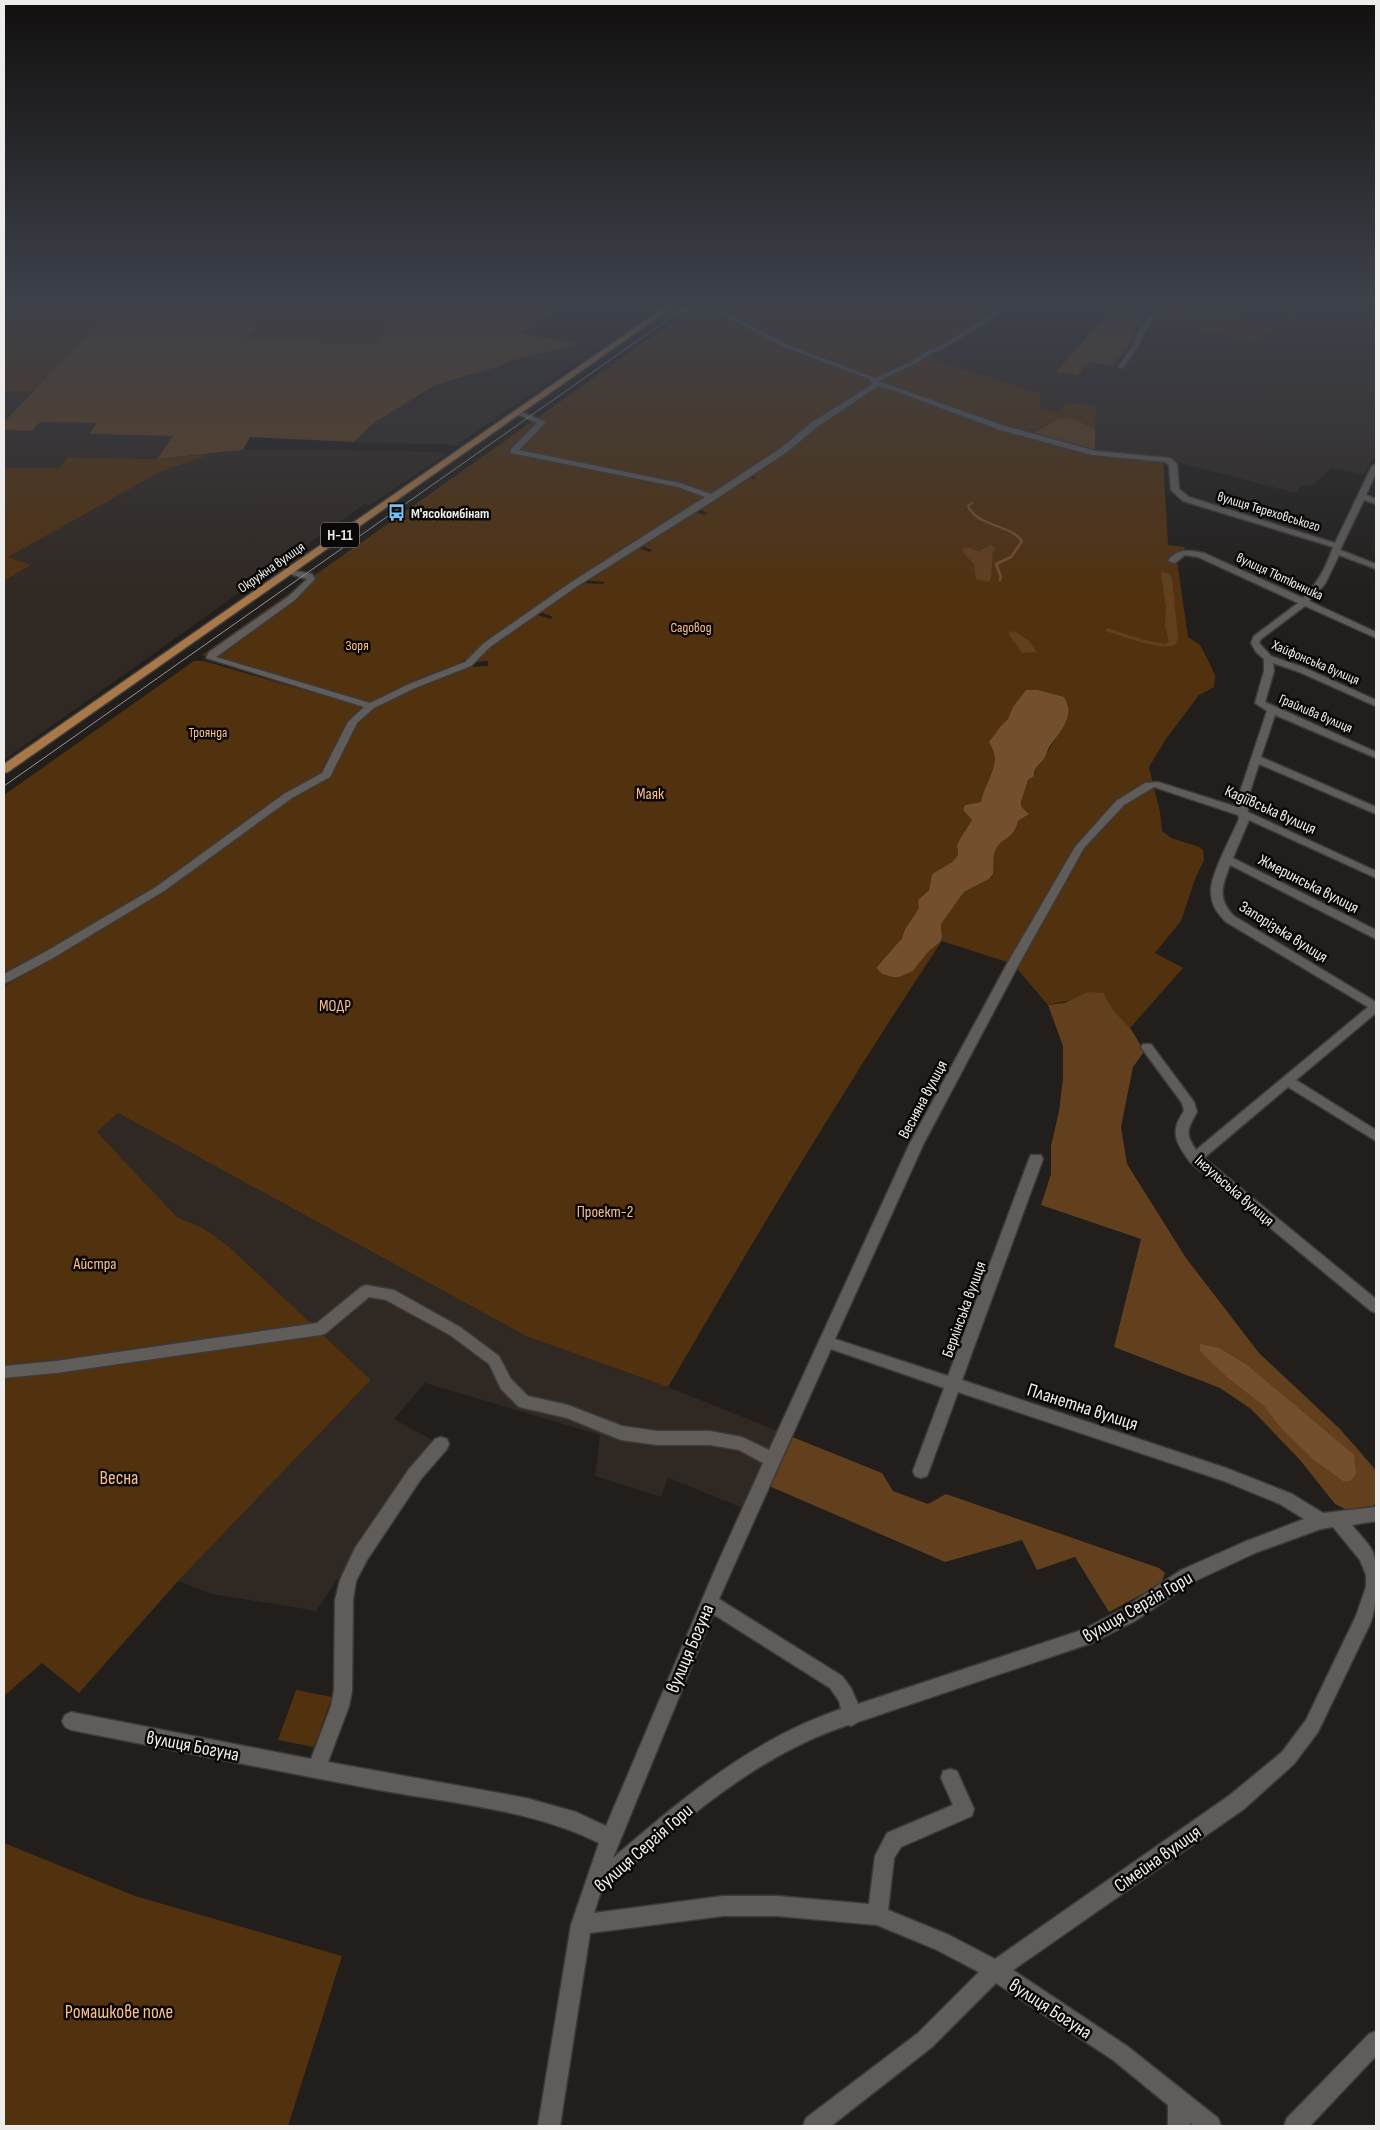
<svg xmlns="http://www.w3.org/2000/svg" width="1380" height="2130" font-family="'Sofia Sans Condensed',sans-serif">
  <rect width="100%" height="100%" fill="#211e1b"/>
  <path fill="#302822" d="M 571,302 L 673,302 L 604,349 L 598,348 L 457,445 L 354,442 L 371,425 L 435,385 L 505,364 L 510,361 L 521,333 Z
    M 1000,302 L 1376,302 L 1376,454 L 1363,474 L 1332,468 L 1314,484 L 1301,486 L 1295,493 L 1163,458 L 1095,450 L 1095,406 L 1059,412 L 1040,408 L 1041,393 L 942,363 L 932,355 L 931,352 Z
    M 4,391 L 33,391 L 4,422 Z
    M 40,422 L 98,423 L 89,434 L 174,436 L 157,459 L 68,457 L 59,468 L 4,468 L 4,430 L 32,430 Z
    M 243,450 L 351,450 L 435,452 L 445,455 L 370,505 L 365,504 L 359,508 L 4,760 L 4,581 L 30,565 L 7,557 L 160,472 L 211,454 Z
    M 118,1113 L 526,1336 L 668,1387 L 785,1434 L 750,1511 L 668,1478 L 661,1497 L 595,1476 L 600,1435 L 425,1383 L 394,1419 L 432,1440 L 316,1611 L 212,1594 L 178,1581 L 371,1380 L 228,1246 L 203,1228 L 177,1217 L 97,1132 Z"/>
  <path fill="#52310e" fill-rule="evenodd" d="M 4,302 L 397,302 L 378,344 L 245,340 L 261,316 L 107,313 L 33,391 L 4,391 Z
    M 724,302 L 1000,302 C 963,329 919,368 874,378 L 789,346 L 714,306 Z
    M 1171,305 L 1204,314 L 1216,308 L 1263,323 L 1290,314 L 1302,318 L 1270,332 L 1253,342 L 1155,320 Z
    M 707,307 L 784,348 L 872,380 L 873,384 L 849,399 L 823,419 L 810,425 L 792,438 L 781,449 L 483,645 L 470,657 L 452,667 L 424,678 L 377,702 L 368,703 L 202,655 L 687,312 Z
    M 931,352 L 934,358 L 942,363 L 1041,393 L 1040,408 L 1059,412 L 1067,403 L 1096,406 L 1095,429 L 1072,418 L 1046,425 L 1033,433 L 1004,427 L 879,383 L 878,380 L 917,363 Z
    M 879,386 L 893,389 L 985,424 L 1094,453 L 1095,450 L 1163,458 L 1168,545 L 1185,547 L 1184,553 L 1177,561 L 1188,637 L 1200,645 L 1207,658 L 1215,675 L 1214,687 L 1199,695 L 1166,739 L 1149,767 L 1160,812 L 1162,831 L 1171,838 L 1199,847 L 1203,850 L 1204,860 L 1195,879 L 1181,921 L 1155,953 L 1183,968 L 1130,1028 C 1118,1019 1110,1007 1104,993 L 1048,1005 L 1013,964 L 942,941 C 845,1086 756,1236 668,1387 L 526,1336 L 118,1113 L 97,1132 L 177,1217 L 203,1228 L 228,1246 L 314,1326 L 4,1367 L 4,985 L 8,984 L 104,927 L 291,797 L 329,776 L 356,722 L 375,706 L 418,686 L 466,667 L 488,666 L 488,661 L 474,662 L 476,657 L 534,614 L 551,619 L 553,617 L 537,611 L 579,583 L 603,584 L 605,582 L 583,580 L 636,547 L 650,552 L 652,550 L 640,545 L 692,511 L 705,515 L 707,513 L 698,508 L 748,477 L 757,480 L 751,474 L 798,438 ZM 990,545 L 996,547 L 993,552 L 991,567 L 976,572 L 974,565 L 963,553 L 963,548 L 968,547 L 979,551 ZM 1038,690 L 1055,695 L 1068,704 L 1066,722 L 1042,761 L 1036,766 L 1034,776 L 1028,780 L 1021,802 L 1021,806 L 1027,811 L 1026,816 L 1018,821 C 1015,838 1002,837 995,850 C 992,857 993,866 993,875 L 989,879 L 964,892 L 941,924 L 942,938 L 940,942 L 927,953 L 913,971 C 900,974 885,981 876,968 L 902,938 L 905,929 L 919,908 L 923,895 L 929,890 L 932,874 L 952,862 L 958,855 L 957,845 L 961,837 L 972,820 L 963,810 L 965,805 L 981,802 C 983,786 1000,767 993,750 C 992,747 990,745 989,742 L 1008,719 L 1019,699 Z
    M 211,454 L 160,472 L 8,557 L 31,565 L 4,581 L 4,468 L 59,468 L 68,457 L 157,459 Z
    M 194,661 L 204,661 L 362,707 C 340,726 337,750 324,773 L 204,851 L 155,888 L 4,977 L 4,795 Z
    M 321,1333 L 371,1380 L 178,1581 L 79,1693 L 42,1663 L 4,1696 L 4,1376 Z
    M 296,1690 L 332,1697 L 314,1747 L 278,1740 Z
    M 4,1843 L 135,1896 L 342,1956 L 288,2126 L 4,2126 Z"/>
  <path fill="#623f1d" d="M 397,302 L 571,302 L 521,333 L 578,344 L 510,361 L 497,367 L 435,385 L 371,425 L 354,442 L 250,437 L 243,450 L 157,459 L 173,436 L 89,434 L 97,423 L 40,422 L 32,431 L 4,430 L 4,422 L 107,313 L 262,316 L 245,340 L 377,344 Z
    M 1109,312 L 1145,319 L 1136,329 L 1129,346 L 1112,366 L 1090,362 L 1077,375 L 1056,372 Z
    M 1072,418 L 1095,429 L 1095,450 L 1033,433 L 1058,419 Z
    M 990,545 L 996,547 L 993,552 L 991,578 L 989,582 L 976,579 L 974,565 L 963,553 L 963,548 L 968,547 L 979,551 Z
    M 1163,572 L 1169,574 L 1172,578 L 1178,637 L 1176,644 C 1164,653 1120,635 1105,631 L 1107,628 L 1144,640 L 1166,644 L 1169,641 L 1165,627 L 1166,608 L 1161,574 Z
    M 1014,631 L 1029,641 L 1037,652 L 1022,653 L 1008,633 Z
    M 1088,992 L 1104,993 C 1110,1008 1119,1017 1130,1028 C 1135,1035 1140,1044 1144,1052 L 1133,1067 L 1121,1127 L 1127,1164 L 1186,1258 L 1259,1353 L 1340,1429 L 1374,1468 L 1376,1473 L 1376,1503 L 1373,1506 L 1347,1510 L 1335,1504 L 1300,1460 L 1251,1409 L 1220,1388 L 1114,1347 L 1141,1239 L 1041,1205 L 1051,1174 L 1051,1146 L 1059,1111 L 1063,1078 L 1063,1046 L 1048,1005 L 1064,1003 Z
    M 785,1434 L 882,1473 L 893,1491 L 928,1504 L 946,1494 L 1159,1568 L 1165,1573 L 1161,1584 L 1109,1612 L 1075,1557 L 1037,1570 L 1022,1540 L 945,1562 L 762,1483 Z"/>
  <path fill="#744f2e" d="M 1026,690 L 1038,690 L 1064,697 C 1076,715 1061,731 1050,746 C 1047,750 1047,755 1043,760 C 1038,766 1034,767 1034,776 L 1028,780 L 1021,802 L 1021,806 L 1029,814 L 1018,821 C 1014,840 1001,837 995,851 C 992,859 994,866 993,874 L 989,879 L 964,892 L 941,924 L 942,938 L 940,942 L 927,953 L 913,971 L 899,977 L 893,977 L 882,974 L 876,968 L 902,938 L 905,929 L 919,908 L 918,900 L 929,890 L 932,874 L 952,862 L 958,855 L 957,845 L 961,837 L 972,820 L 963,810 L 965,805 L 981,802 C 983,786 1000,767 993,750 C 992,747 990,745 989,742 L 1000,727 L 1008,719 L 1013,707 Z
    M 1200,1344 L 1219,1348 L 1247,1365 L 1354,1455 L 1356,1474 L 1350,1481 L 1343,1481 L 1314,1460 L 1282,1429 L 1264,1406 L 1227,1377 L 1200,1351 Z"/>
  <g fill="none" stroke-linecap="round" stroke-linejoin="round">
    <path stroke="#744f2e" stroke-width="2" d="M 970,510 L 968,506 L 972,503"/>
    <path stroke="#744f2e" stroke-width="2.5" d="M 969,508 C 980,527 1009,524 1022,541 L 1011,557 L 996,564 L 1001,577 L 1000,580"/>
    <defs>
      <path id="minor" d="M 1004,302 L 1011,302 L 991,319 L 943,349 L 931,353 L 915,364 L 878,381 L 1005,426 L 1096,451 L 1170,458 L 1177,464 L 1179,489 L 1189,497 L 1335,543 L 1372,466 L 1376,464 L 1376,473 L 1366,495 L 1376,499 L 1376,504 L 1364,500 L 1340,550 L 1376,564 L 1376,569 L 1339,555 L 1325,584 L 1309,601 L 1376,632 L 1376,638 L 1305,606 L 1261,639 L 1259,643 L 1271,656 L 1305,668 L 1376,700 L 1376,706 L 1373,705 L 1299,672 L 1273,663 L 1274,671 L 1265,702 L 1376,752 L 1376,758 L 1275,715 L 1261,757 L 1376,807 L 1376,814 L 1259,764 L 1247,801 L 1248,812 L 1376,871 L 1376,878 L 1249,820 L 1233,858 L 1376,930 L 1376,939 L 1230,865 C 1222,886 1217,899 1234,916 L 1376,1002 L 1376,1013 L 1296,1080 L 1376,1130 L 1376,1141 L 1288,1087 L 1204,1158 L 1376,1299 L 1376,1313 L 1371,1311 L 1190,1162 C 1176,1143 1169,1132 1184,1111 L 1182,1103 L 1143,1050 L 1141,1047 L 1143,1044 L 1151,1044 L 1194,1102 L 1197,1112 C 1188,1129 1184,1132 1196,1150 L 1368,1007 L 1226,922 C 1217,913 1211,905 1211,891 C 1210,876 1232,835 1239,819 L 1238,815 L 1154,787 L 1124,805 L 1084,848 L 1019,964 L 924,1143 L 835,1339 L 948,1376 L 1029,1159 L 1031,1155 L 1041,1155 L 1043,1159 L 962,1380 L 1226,1468 L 1292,1494 L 1323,1513 L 1376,1507 L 1376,1521 L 1352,1525 C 1358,1533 1367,1541 1372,1550 C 1380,1566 1377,1607 1370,1624 L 1318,1732 L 1294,1764 L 1244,1809 L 1013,1970 L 1127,2046 L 1218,2118 L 1221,2126 L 1193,2126 L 1190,2123 L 1190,2126 L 1168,2126 L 1168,2105 L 1113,2060 L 996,1983 L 932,2047 L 831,2126 L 803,2126 L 806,2118 L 918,2033 L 979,1972 L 935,1949 L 877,1925 L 777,1916 L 723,1916 L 590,1933 L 560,2126 L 538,2126 L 571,1925 L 599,1843 C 534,1810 451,1803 379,1790 C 276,1771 174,1750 71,1730 L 65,1727 L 62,1721 L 65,1715 L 71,1712 L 311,1759 L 331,1706 L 334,1691 L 335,1600 L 340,1580 L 355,1548 L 409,1469 L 435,1439 L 441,1437 L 447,1439 L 449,1444 L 447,1449 L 421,1479 L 367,1560 L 356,1581 L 353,1600 L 352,1691 L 349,1706 L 328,1762 L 526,1798 L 576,1812 L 606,1826 L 716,1567 L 763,1463 L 739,1450 L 710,1445 L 657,1445 L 621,1440 L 567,1418 L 519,1407 L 501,1389 L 489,1364 L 450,1335 L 386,1300 L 369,1297 L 326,1333 L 321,1335 L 56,1373 L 4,1378 L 4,1366 L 56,1361 L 317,1323 L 361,1287 L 366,1285 L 394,1290 L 460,1327 L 499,1356 L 511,1379 L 528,1396 L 568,1405 L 622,1426 L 657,1431 L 710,1431 L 742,1437 L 769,1450 L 910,1143 L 1007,964 L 1075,847 L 1116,801 L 1145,783 L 1158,782 L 1237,807 L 1237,801 L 1267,711 L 1255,703 L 1264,671 L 1264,659 L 1256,652 L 1251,643 L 1254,636 L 1298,603 L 1198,557 L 1185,555 L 1175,563 L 1168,561 C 1177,548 1190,550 1204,553 L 1303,598 C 1318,582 1326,568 1333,547 L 1183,501 L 1171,490 L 1169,465 L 1165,462 L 1092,455 L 1000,430 L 893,390 L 878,386 L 817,427 L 787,452 L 716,499 L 576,587 L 490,647 L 471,666 L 415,688 L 374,708 L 357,723 L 330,777 L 292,798 L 164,891 L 53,958 L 8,982 L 4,983 L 4,974 L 45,952 L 156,887 L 284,794 L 322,773 L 348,722 L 364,707 L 206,658 L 209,652 L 289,596 L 307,579 L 286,573 L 286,569 L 312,574 L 315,579 L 295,600 L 216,657 L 370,703 L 409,684 L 465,662 L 484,643 L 570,583 L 705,497 L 678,487 L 511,453 L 511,449 L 537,423 L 515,413 L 515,411 L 519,411 L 546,422 L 519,450 L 680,483 L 711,494 L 781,448 L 811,423 L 873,384 L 869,379 L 784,347 L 711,309 L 678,313 L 663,312 L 663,310 L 714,306 L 788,345 L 875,378 L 911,362 L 927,351 L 939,347 L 987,317 ZM 831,1349 L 944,1388 L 913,1471 L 915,1476 L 921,1478 L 927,1476 L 929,1471 L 958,1392 L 1224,1481 L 1280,1504 L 1304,1519 L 1244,1542 L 1181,1570 L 1123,1609 L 1082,1630 L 858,1704 L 851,1688 L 842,1676 L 719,1599 ZM 1333,1527 L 1360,1560 L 1366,1575 L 1366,1587 L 1356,1616 L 1306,1720 L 1282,1752 L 1230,1795 L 995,1959 L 949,1935 L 888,1910 L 894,1858 L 901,1847 L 972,1816 L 974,1809 L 957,1771 L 950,1769 L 943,1771 L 941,1778 L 953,1805 L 887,1833 L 875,1856 L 869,1904 L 777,1896 L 723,1896 L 594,1913 L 600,1894 C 676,1828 751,1757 848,1725 L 851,1726 L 858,1722 L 1092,1643 L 1135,1621 L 1193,1582 L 1255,1553 L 1321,1529 ZM 713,1614 L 830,1688 L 839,1701 L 841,1709 C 752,1739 683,1798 613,1858 Z
        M 1168,302 L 1175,302 L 1152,320 L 1145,330 L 1138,347 L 1123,368 L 1119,368 L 1118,367 L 1132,347 L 1139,330 L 1148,318 Z
        M 1376,2031 L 1376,2056 L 1310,2126 L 1284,2126 L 1287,2118 L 1369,2034 Z"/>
      <path id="primary" d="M 672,302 L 680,302 L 8,772 L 4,773 L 4,764 Z"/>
    </defs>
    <use href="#minor" stroke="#3c3a38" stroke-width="3"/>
    <use href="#primary" stroke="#3c3a38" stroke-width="3"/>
    <use href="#minor" fill="#5f5c59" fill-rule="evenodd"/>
    <use href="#primary" fill="#a87849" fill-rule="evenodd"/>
    <path stroke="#989593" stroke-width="1" d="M 4,786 L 684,308 L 705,302"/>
  </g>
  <linearGradient id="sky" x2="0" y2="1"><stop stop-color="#12100f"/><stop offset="0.5" stop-color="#3d414a"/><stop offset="1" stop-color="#3d414a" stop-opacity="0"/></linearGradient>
  <rect width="1380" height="601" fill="url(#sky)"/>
  <defs>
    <symbol id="bus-bare" viewBox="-9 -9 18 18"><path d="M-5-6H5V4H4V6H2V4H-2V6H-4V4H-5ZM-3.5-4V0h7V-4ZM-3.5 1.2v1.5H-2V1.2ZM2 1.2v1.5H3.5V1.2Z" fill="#77c0f7" stroke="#090807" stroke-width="2.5" paint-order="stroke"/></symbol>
  </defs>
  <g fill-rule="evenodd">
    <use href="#bus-bare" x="384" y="500" width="25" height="25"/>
  </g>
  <g text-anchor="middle" stroke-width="5" stroke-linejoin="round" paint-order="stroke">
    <g font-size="14" fill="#efedeb" stroke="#090807">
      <text transform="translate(1269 511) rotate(17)" y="5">вулиця Тереховського</text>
      <text transform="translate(271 567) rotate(-35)" y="5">Окружна вулиця</text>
      <text transform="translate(1280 576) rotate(25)" y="5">вулиця Тютюнника</text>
      <text transform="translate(1316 662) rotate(23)" y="5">Хайфонська вулиця</text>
      <text transform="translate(1316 713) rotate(23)" y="5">Грайлива вулиця</text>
    </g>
    <g font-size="14" font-weight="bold" fill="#efedeb" stroke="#090807" text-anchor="start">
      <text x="411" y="518">М'ясокомбінат</text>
    </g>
    <g font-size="14" fill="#fcbf89" stroke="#090807">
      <text x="691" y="632">Садовод</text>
      <text x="357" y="650">Зоря</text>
      <text x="208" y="737">Троянда</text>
    </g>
    <rect fill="#090807" stroke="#aaa8a7" stroke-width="1" x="321" y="522.5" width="38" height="25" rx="4"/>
    <g font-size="15" font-weight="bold" fill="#efedeb">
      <text x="340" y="540">Н-11</text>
    </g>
    <g font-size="16" fill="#fcbf89" stroke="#090807">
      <text x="650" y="799">Маяк</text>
      <text x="335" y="1011">МОДР</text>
      <text x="605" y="1217">Проект-2</text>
      <text x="95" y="1269">Айстра</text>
    </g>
    <g font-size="16" fill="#efedeb" stroke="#090807">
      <text transform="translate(1271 809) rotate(24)" y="6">Кадіївська вулиця</text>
      <text transform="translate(1309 883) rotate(27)" y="6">Жмеринська вулиця</text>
      <text transform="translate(1284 931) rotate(32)" y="6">Запорізька вулиця</text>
      <text transform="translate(922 1099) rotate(-62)" y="6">Весняна вулиця</text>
      <text transform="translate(1235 1190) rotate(41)" y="6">Інгульська вулиця</text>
      <text transform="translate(963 1309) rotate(-70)" y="6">Берлінська вулиця</text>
    </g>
    <g font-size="19" fill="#efedeb" stroke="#090807">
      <text transform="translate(1083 1406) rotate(18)" y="7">Планетна вулиця</text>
      <text transform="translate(1137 1606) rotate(-30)" y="7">вулиця Сергія Гори</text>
      <text transform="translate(689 1648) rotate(-67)" y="7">вулиця Богуна</text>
      <text transform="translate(193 1745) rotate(11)" y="7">вулиця Богуна</text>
      <text transform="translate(643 1847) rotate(-41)" y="7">вулиця Сергія Гори</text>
      <text transform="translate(1157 1858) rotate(-35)" y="7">Сімейна вулиця</text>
      <text transform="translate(1051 2008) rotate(33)" y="7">вулиця Богуна</text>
    </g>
    <g font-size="19" fill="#fcbf89" stroke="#090807">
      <text x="119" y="1484">Весна</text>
      <text x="119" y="2018">Ромашкове поле</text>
    </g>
  </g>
  <rect width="1380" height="2130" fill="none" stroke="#efedeb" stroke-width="10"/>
</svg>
